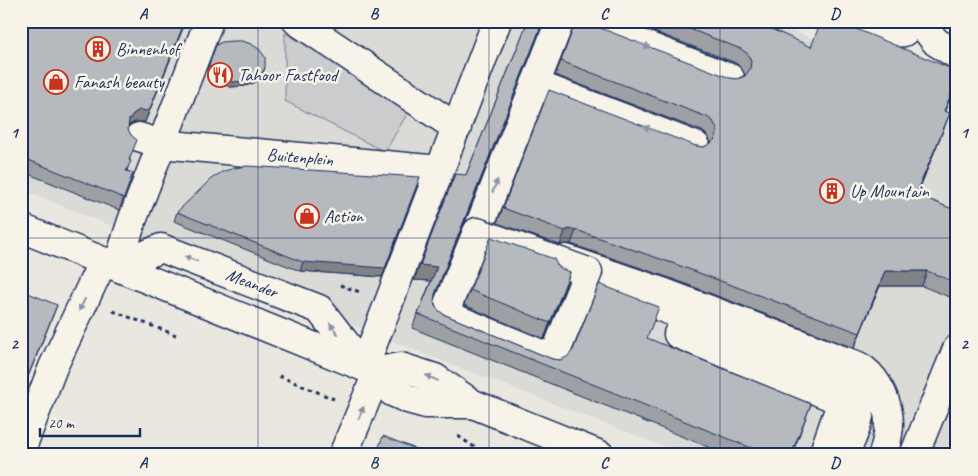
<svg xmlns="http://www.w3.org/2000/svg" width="978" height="476" font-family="Caveat,sans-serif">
  <rect width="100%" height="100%" fill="#eae7e0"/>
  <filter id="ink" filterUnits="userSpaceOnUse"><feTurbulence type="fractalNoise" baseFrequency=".02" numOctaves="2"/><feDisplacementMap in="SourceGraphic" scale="10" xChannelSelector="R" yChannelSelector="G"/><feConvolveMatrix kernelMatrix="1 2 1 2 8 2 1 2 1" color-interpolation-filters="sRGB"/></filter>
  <g filter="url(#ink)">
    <path fill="#dadad6" d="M 21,21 L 769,21 L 957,99 L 957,455 L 687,455 L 429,356 L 21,189 Z"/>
    <path fill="#cbcccd" stroke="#737e96" d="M 285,33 L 411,107 L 385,152 L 285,101 Z"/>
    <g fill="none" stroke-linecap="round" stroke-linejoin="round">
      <defs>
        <path id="minor" d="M 297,21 L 457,128
          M 582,21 L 730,78
          M 850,21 L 884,34 L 904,32 L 916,21
          M 919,21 L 936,42 L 957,55
          M 535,84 L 696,146
          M 139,137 L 161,144 L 439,170
          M 21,228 L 364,367 L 378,371 L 401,367 L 435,378 L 473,404 L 600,455
          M 477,232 L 560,21
          M 566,259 L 665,293 L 845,361 C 851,363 858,365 863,369 C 879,381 889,405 889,424 C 889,435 886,444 883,455
          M 117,267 L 161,248 L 319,309 L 364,367
          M 117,267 L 132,221 L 209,21
          M 563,270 L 847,378 C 872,402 855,428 845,455
          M 678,334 L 842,401 L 823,455
          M 364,367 L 497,21
          M 378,371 L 392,392 L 408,399 L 426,404 L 473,404
          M 21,450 L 53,367 L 103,261
          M 343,455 L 378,371
          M 914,455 L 957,349"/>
      </defs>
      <use href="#minor" stroke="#1b2f5e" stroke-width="31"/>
      <path stroke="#1b2f5e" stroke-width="3" stroke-dasharray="4 4" stroke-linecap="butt" d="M 340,285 L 360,292
        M 113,311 L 176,335
        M 279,376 L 334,399
        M 458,436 L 486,455"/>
      <use href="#minor" stroke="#f7f3e8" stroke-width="28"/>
      <defs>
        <path id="minor-bridge" d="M 477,232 L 588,272 L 553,359 L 444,314 Z"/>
      </defs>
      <use href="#minor-bridge" stroke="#1b2f5e" stroke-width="31" stroke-linecap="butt"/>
      <use href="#minor-bridge" stroke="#f7f3e8" stroke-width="28"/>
    </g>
    <path fill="#9da0a4" stroke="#1b2f5e" d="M 21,21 L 186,21 L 145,122 L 135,122 L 128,126 L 130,160 L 127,171 L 133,173 L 119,210 L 21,171 Z
      M 528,21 L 543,21 L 435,296 L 434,301 L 437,309 L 443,314 L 552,359 L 560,360 L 647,339 L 811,404 L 792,455 L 728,455 L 412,328 L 431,281 L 414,280 L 466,175 Z
      M 626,21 L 754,21 L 945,111 L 944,128 L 917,195 L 957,211 L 957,300 L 922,286 L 880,286 L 854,348 L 670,278 L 571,244 L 564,244 L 560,245 L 497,223 L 503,208 L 696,146 L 704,147 L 711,143 L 708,136 L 702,131 L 555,75 L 561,61 L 737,79 L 745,75 L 742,69 L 736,63 Z
      M 216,45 L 262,77 L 254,83 L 245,86 L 230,87 L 216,81 L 209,74 L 207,70 Z
      M 177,212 L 382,277 L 300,271 L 174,221 Z
      M 562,269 L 570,272 L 544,339 L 464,305 L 470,290 Z"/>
    <path fill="#7f8286" stroke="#1b2f5e" d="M 185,21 L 145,122 L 135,122 L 129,125 L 124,132 L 129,120 L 133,114 L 139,110 Z
      M 265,67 L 262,77 L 254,83 L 245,86 L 230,87 L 232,82 Z
      M 957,80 L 955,87 L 939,125 L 944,111 Z
      M 950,113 L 944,128 L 911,209 L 916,194 Z
      M 420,177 L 382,277 L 300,271 L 303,262 Z
      M 569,229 L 576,230 L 571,244 L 564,244 L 560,245 L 565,231 Z
      M 420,265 L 437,267 L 432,281 L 414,280 Z
      M 885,271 L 927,271 L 922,286 L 880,286 L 854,348 Z
      M 570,272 L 565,287 L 544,339 L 550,323 Z
      M 57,305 L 52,318 L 21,394 L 21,393 Z"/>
    <path fill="#b6babf" stroke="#1b2f5e" d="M 21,21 L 185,21 L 149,111 L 139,110 L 133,114 L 129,120 L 128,129 L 131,135 L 137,140 L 129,160 L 131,161 L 126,171 L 133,173 L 124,198 L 21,157 Z
      M 528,21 L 543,21 L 435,294 L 434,301 L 437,309 L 443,314 L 552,359 L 560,360 L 567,357 L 573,350 L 599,284 L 659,307 L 647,338 L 811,404 L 791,455 L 769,455 L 418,314 L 437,267 L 420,265 L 455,174 L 466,175 Z
      M 576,21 L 582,21 L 730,78 L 737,79 L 745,76 L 750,69 L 751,61 L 748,54 L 741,49 L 669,21 L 754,21 L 811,47 L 821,21 L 837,21 L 957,71 L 957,80 L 944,111 L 950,113 L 916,194 L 957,211 L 957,283 L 927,271 L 885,271 L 860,333 L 675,264 L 576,230 L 569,229 L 565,231 L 503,208 L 549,90 L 696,146 L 704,147 L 711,143 L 716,138 L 717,129 L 713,121 L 707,117 L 561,61 Z
      M 232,41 L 242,41 L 251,44 L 259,49 L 265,57 L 265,67 L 263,72 L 256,78 L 246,81 L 232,82 L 218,76 L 211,69 L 209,65 L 216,45 L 222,42 Z
      M 247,166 L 420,177 L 385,268 L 303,262 L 177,212 L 211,179 L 222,172 L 234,168 Z
      M 491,237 L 554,259 L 557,265 L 562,269 L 570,272 L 550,323 L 470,290 Z
      M 21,290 L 57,305 L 21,393 Z
      M 383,436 L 431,455 L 376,455 Z"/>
    <defs><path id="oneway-solid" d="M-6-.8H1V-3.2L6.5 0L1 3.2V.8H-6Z" transform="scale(1.25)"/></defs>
    <g fill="#8991a3">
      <use href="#oneway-solid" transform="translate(644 45) rotate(21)"/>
      <use href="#oneway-solid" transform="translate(650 129) rotate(-159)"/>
      <use href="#oneway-solid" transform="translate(495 186) rotate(-68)"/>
      <use href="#oneway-solid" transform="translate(191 259) rotate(-159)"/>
      <use href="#oneway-solid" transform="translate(82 305) rotate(115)"/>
      <use href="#oneway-solid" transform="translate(334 329) rotate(-128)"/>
      <use href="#oneway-solid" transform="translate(432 378) rotate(-155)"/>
      <use href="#oneway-solid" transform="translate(361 413) rotate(-67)"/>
    </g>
  </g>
  <path fill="none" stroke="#1b2f5e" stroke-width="1" stroke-opacity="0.55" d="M 258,21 L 258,455M 489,21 L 489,455M 720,21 L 720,455M 21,238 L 957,238"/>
  <defs>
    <symbol id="building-ring" viewBox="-11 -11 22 22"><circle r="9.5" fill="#f7f3e8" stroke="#c8321e" stroke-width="1.5"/><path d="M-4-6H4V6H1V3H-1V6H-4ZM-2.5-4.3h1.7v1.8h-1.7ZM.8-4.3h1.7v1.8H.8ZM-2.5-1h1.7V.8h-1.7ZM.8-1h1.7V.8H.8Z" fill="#c8321e"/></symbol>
    <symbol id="restaurant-ring" viewBox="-11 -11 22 22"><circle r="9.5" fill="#f7f3e8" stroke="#c8321e" stroke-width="1.5"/><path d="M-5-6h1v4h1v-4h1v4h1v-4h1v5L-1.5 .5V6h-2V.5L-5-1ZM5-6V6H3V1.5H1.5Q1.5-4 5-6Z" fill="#c8321e"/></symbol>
    <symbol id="shop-ring" viewBox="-11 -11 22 22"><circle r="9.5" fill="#f7f3e8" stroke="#c8321e" stroke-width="1.5"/><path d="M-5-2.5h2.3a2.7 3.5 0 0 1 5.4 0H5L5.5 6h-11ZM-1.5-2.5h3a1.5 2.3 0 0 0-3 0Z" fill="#c8321e"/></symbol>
  </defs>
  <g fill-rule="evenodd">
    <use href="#building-ring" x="84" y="35" width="28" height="28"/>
    <use href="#restaurant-ring" x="206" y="61" width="28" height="28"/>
    <use href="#shop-ring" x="42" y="68" width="28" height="28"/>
    <use href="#building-ring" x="818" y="177" width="28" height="28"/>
    <use href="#shop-ring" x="293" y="202" width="28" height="28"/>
  </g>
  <g text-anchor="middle" stroke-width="5" stroke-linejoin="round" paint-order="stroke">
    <g font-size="18" fill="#1b2f5e" stroke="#f7f3e8" text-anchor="start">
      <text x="116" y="55">Binnenhof</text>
      <text x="238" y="81">Tahoor Fastfood</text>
      <text x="74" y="88">Fanash beauty</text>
      <text x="850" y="197">Up Mountain</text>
      <text x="324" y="222">Action</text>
    </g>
    <g font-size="18" fill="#1b2f5e" stroke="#f7f3e8">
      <text transform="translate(300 157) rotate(5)" y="6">Buitenplein</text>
      <text transform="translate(252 283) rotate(21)" y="6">Meander</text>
    </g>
  </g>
  <rect width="978" height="476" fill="none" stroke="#f7f3e8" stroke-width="55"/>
  <path d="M40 428v8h100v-8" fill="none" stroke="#1b2f5e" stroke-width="2.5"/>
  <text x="48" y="428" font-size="15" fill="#1b2f5e" stroke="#f7f3e8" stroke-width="4" paint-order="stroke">20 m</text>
  <rect x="28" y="28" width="922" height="420" fill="none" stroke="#1b2f5e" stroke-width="2"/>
  <g font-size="16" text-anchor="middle" font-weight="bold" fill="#1b2f5e">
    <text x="143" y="19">A</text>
    <text x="374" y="19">B</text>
    <text x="604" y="19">C</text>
    <text x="835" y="19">D</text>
    <text x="14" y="138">1</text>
    <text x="964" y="138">1</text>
    <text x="14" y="349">2</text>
    <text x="964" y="349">2</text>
    <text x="143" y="468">A</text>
    <text x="374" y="468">B</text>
    <text x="604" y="468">C</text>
    <text x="835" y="468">D</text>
  </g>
</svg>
